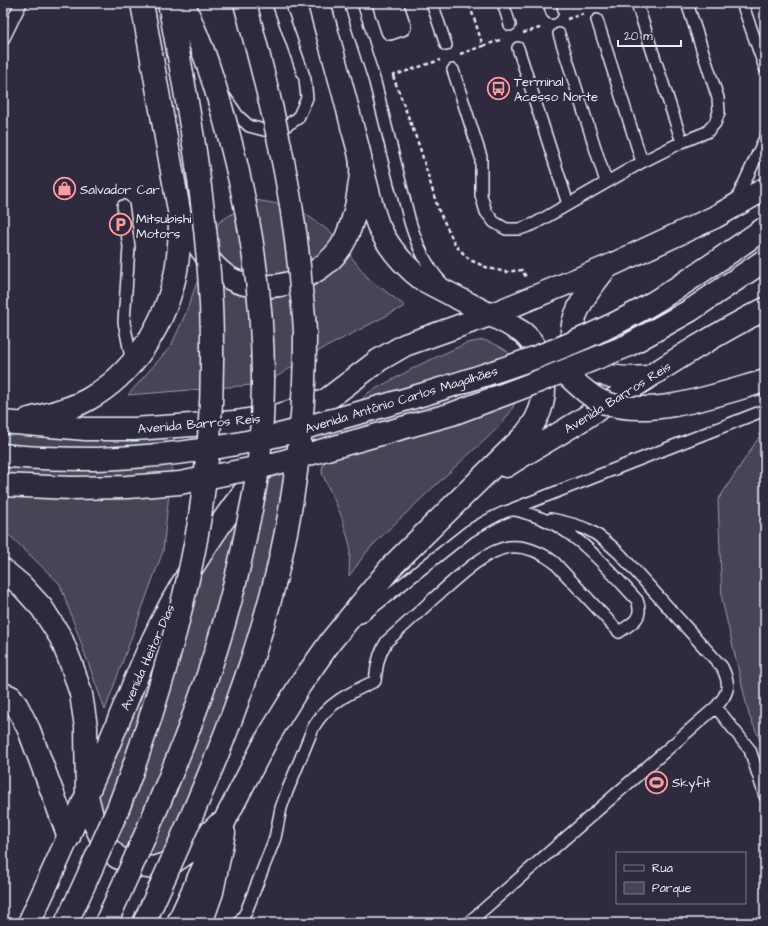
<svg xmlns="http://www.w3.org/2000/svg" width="768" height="926" font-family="'Architects Daughter',sans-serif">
  <rect width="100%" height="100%" fill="#2f2a3d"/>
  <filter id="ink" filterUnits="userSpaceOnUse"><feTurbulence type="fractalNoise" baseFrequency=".025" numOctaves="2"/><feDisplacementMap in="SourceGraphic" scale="8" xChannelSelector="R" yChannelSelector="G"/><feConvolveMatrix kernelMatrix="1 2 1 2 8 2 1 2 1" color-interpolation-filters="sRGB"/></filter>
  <g filter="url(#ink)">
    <path fill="#464455" stroke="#979aa6" d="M 255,200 L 296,207 L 333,234 L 368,278 L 405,306 L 311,355 L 265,384 L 128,395 L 171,346 L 185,315 L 219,222 Z
      M 483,340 C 500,345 515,352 519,372 C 526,408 492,434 468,455 C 453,469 438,483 423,497 C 407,513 389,528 373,545 C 364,554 357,566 349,576 L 350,545 L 341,515 L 322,473 L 326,434 L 368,393 L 419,365 L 467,343 Z
      M 176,425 L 163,551 L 105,710 L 60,584 L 3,529 L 3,434 L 52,436 Z
      M 765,428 L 765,752 L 749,715 L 722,600 L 718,500 Z
      M 267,445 L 292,481 L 297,506 L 292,559 L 260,668 L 161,872 L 98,849 L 73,815 Z"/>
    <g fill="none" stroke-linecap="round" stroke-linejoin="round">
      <defs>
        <path id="service" d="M 350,3 L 375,82 L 410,222 C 417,245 426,267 443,284
          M 432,3 L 446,45
          M 503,3 L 510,25
          M 549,3 L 552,13
          M 742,3 L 765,68
          M 638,7 L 682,142
          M 597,20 L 642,162
          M 559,34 L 606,182
          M 3,40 L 21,3
          M 518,48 L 568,204
          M 453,70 L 481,157 L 481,195 L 486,212 L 494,222 L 506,229 L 520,229 L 534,224 L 642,162 L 682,142 L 707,132 L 715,123 L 719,112 L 718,98 L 687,3
          M 225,97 L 238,116 L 249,126 L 264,130 L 287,125 L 298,118 L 307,98 L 305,79 L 278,3
          M 735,203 L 765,138
          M 123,206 L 129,247 L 124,322 L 132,363
          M 513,509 L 765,410
          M 716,707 L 750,750 L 765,796
          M 239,923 L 246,912 L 275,838 L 281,808 L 286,794 L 313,728 C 326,704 351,692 375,681 C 377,665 378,655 387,641 C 403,627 419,612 434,598 C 454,581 483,551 509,547 C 525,545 542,553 554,562 L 619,632 C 633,623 644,618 637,600 C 605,566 575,527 529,514 C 524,513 519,510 514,510 C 505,509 476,527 468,532 L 361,617
          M 468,923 L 716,707 C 729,693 731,685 722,667 L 620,554 C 595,530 585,526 551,519"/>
        <path id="pedestrian" d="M 381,3 L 390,31 L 402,27 L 394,3"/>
        <path id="minor" d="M 3,694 L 11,697 L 17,706 L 29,730 L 69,837"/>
        <path id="tertiary" d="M 201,923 L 212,892 L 224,833"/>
        <path id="secondary" d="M 606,268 C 593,284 574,308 572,330 C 572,337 574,345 577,351 C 589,379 621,379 647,377
          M 29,419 C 48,414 69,410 87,400 C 134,374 166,323 176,271 C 179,253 180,234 180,216 L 142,3
          M 3,422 L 86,429 L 134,429 L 235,422 L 280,415 L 325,401 L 379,360 L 405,345 L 490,315 L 607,267 L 715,217 L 765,189
          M 506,466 C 532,449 560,434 586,417 C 645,380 703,340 765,309
          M 3,570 L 21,585 L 42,608 L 61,638 L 72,666 L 81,694 L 86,727 L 87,796 L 93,820 L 104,844 L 117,857 L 135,865 L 153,868 L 175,861 L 194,848 L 218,825
          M 29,923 C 57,863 84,802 110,741 C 130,694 148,645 173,600 C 209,536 252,476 303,423
          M 178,923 L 227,816 L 268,737 L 300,685 L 331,641 L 392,566 L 526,434 C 529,429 534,424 536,419 C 550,394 546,352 523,333 C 519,330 514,328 510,325 L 423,280 C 403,265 388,247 378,225 C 371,207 367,184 361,165"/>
        <path id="trunk" d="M 180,216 C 194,237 208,266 231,279 C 240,284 250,285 260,286 C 292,289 332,268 346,238 C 353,222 357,206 359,189 C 360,181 362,172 361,164 C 360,152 355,138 352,126 C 342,85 330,44 319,3"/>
      </defs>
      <use href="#service" stroke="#e8f1f8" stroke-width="14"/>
      <use href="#pedestrian" stroke="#e8f1f8" stroke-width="20"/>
      <use href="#minor" stroke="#e8f1f8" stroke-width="25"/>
      <use href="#tertiary" stroke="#e8f1f8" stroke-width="25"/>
      <use href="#secondary" stroke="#e8f1f8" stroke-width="25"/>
      <use href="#trunk" stroke="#e8f1f8" stroke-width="25"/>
      <path stroke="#e8f1f8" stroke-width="2.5" stroke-dasharray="4 3" stroke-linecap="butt" d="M 605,6 L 616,3
        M 567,19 L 583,14
        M 523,33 L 543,27
        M 483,46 L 503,39
        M 460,54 L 483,46 L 469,3
        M 392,76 L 440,60
        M 393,76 L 420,148 L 438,209 L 456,246 L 470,260 L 488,268 L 506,272 L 522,270 L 526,277"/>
      <use href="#service" stroke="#2f2a3d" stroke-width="11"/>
      <use href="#pedestrian" stroke="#2f2a3d" stroke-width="17"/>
      <use href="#minor" stroke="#2f2a3d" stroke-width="22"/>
      <use href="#tertiary" stroke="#2f2a3d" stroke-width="22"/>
      <use href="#secondary" stroke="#2f2a3d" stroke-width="22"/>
      <use href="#trunk" stroke="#2f2a3d" stroke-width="22"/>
      <defs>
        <path id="secondary-bridge" d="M 564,372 C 574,381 589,397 603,402 C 649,420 719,394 765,381"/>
        <path id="primary-bridge" d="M 66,923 C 78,899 89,874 100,849 C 106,835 113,821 119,806 C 147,734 170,659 187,583 C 208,493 215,397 211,304 C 206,203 188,103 169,3"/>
        <path id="trunk-bridge" d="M 3,455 C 34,459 66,459 97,459 C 154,457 214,450 270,437 C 291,433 312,425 333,420 C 366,411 398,402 431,392 C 502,370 574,347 639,311 C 683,286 724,256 765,228
          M 3,485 L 71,488 L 127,487 L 180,483 L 270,465 L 452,414 L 529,385 L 627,346 L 691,310 L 765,260
          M 106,923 C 164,796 221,666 247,528 C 253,502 258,475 260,448 C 272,317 248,186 207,62 C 201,44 193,27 186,9
          M 144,923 C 198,804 252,684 281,556 C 297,484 305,410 305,337 C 305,321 303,305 301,289 C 294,192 270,97 245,3"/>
      </defs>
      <use href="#secondary-bridge" stroke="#e8f1f8" stroke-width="25" stroke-linecap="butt"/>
      <use href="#primary-bridge" stroke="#e8f1f8" stroke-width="25" stroke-linecap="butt"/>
      <use href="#trunk-bridge" stroke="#e8f1f8" stroke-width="25" stroke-linecap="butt"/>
      <use href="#secondary-bridge" stroke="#2f2a3d" stroke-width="22"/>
      <use href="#primary-bridge" stroke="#2f2a3d" stroke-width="22"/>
      <use href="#trunk-bridge" stroke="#2f2a3d" stroke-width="22"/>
    </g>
  </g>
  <defs>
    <symbol id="bus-ring" viewBox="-11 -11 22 22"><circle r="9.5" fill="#2f2a3d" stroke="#ff9aa2" stroke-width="1.5"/><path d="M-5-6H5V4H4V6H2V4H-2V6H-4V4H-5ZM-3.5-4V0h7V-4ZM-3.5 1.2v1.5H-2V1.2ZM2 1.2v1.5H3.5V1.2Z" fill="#ff9aa2"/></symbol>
    <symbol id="shop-ring" viewBox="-11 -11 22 22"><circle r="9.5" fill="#2f2a3d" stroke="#ff9aa2" stroke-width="1.5"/><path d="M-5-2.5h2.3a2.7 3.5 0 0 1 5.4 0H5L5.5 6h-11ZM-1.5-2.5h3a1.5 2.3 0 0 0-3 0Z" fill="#ff9aa2"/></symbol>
    <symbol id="parking-ring" viewBox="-11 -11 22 22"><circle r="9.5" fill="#2f2a3d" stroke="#ff9aa2" stroke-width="1.5"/><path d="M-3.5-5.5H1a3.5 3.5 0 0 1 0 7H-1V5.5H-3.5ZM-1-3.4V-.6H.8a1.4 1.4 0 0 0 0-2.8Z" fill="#ff9aa2"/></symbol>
    <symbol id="stadium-ring" viewBox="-11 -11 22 22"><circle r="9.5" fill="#2f2a3d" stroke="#ff9aa2" stroke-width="1.5"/><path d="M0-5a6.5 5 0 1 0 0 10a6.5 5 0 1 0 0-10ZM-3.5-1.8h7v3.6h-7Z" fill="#ff9aa2"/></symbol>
  </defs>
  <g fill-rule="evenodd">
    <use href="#bus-ring" x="486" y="76" width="25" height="25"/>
    <use href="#shop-ring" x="52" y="176" width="25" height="25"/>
    <use href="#parking-ring" x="108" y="212" width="25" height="25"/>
    <use href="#stadium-ring" x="644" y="770" width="25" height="25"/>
  </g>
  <g text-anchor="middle" stroke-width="4" stroke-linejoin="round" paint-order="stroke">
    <g font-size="13" fill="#e8f1f8" stroke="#2f2a3d" text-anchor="start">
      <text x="514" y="86">Terminal<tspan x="514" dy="15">Acesso Norte</tspan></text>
      <text x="80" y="194">Salvador Car</text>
      <text x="136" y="223">Mitsubishi<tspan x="136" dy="15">Motors</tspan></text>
      <text x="672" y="787">Skyfit</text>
    </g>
    <g font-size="13" fill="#e8f1f8" stroke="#2f2a3d">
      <text transform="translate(617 397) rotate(-32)" y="5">Avenida Barros Reis</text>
      <text transform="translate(401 399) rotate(-17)" y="5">Avenida Antônio Carlos Magalhães</text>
      <text transform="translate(199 423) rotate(-5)" y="5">Avenida Barros Reis</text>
      <text transform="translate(147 657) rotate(-66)" y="5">Avenida Heitor Dias</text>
    </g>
  </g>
  <rect width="768" height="926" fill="none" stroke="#2f2a3d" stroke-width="16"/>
  <rect x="8" y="8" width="752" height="910" fill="none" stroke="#e8f1f8" stroke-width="1.5" filter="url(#ink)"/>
  <rect x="616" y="852" width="130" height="52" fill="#2f2a3d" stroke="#797a88"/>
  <rect x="624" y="865" width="20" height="6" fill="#2f2a3d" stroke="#797a88"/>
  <text x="652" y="872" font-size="12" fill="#e8f1f8">Rua</text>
  <rect x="624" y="882" width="20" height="12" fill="#464455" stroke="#797a88"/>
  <text x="652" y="892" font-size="12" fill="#e8f1f8">Parque</text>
  <path d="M618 40v6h63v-6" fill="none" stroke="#e8f1f8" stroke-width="2"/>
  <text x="624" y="40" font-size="12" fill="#e8f1f8" stroke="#2f2a3d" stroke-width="3" paint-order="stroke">20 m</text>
</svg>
